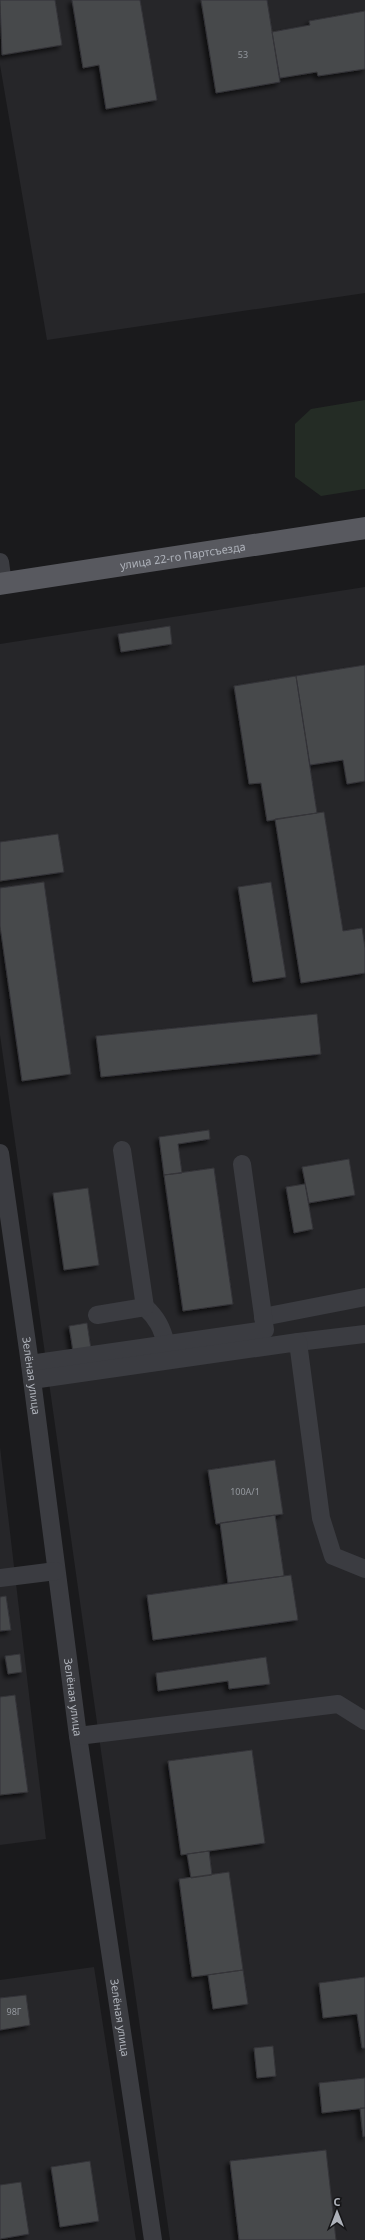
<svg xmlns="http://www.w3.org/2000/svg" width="365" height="2240" font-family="'Noto Sans',sans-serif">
  <defs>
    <filter id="shadow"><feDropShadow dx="-3.5" dy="3.5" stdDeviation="2" flood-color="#0009"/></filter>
  </defs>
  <rect width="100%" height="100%" fill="#1a1a1c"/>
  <path fill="#262629" d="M 0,0 L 365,0 L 365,293 L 47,340 L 0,65 Z
    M 365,587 L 365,2240 L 170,2240 L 0,1035 L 0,644 Z
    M 0,1447 L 46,1839 L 0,1845 Z
    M 94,1967 L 136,2240 L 0,2240 L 0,1980 Z"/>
  <path fill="#242c25" d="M 365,400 L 365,489 L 321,496 L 295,477 L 295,424 L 311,409 Z"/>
  <path fill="#47484c" stroke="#343438" filter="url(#shadow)" d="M 0,0 L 55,0 L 62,45 L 2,55 Z
    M 72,0 L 140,0 L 157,100 L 106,109 L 99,65 L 83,68 Z
    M 201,0 L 267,0 L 280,82 L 216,93 Z
    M 365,11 L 365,69 L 318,76 L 317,72 L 280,78 L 272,32 L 310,25 L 309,21 Z
    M 170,626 L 172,644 L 121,652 L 118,634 Z
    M 365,665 L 365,781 L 347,784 L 343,760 L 310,765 L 296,676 Z
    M 296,676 L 317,813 L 267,821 L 261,783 L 249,784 L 234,686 Z
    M 324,812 L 343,931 L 362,928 L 365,948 L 365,973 L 301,983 L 275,819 Z
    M 58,834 L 64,872 L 0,881 L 0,842 Z
    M 44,882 L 71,1074 L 22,1081 L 0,926 L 0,888 Z
    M 271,882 L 286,977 L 253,982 L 238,887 Z
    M 317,1014 L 321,1054 L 101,1077 L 96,1036 Z
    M 209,1130 L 210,1139 L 178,1144 L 182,1173 L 164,1175 L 159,1137 Z
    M 349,1159 L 355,1195 L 309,1203 L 302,1167 Z
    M 214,1168 L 233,1304 L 183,1311 L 164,1175 Z
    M 305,1184 L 313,1229 L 294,1233 L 286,1187 Z
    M 88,1188 L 99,1265 L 64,1270 L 53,1193 Z
    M 87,1323 L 91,1349 L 73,1351 L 69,1326 Z
    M 275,1460 L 283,1514 L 216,1524 L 208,1470 Z
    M 275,1515 L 284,1576 L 228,1583 L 220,1523 Z
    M 291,1575 L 298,1620 L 153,1640 L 147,1595 Z
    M 6,1596 L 11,1630 L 0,1631 L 0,1597 Z
    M 20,1654 L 22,1672 L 8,1674 L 5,1656 Z
    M 266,1657 L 270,1684 L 229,1689 L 228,1681 L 158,1691 L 156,1673 Z
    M 15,1695 L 28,1792 L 0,1795 L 0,1697 Z
    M 252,1750 L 265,1843 L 181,1855 L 168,1761 Z
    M 209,1851 L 212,1875 L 191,1878 L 187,1854 Z
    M 229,1872 L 243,1970 L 192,1977 L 179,1879 Z
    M 243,1970 L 248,2004 L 213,2009 L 208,1975 Z
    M 365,1977 L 365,2048 L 362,2048 L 357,2014 L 323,2018 L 319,1983 Z
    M 26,1995 L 30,2025 L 0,2030 L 0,1998 Z
    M 273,2046 L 276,2076 L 257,2078 L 254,2048 Z
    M 365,2078 L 365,2108 L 322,2113 L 319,2083 Z
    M 360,2108 L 365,2108 L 365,2136 L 363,2137 Z
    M 326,2150 L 336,2240 L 239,2240 L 230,2161 Z
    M 90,2161 L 99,2221 L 60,2227 L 51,2167 Z
    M 21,2182 L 29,2234 L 0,2239 L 0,2185 Z"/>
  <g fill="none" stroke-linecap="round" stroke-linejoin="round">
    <g stroke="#3b3c41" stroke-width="18">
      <path d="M 0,562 L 3,584"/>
      <path id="s1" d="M 0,1153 L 30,1364 L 78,1736 L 153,2240"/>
      <path d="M 145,1307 C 157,1318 162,1328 166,1344"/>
      <path d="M 97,1315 L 145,1307 L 122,1150"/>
      <path d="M 263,1317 L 365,1297"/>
      <path d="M 298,1342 L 365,1334"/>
      <path d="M 30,1364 L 265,1330 L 242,1164"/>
      <path d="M 32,1380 L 298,1342 L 321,1518 L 333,1556 L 365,1569"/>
      <path d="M 0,1578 L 56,1571"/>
      <path d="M 78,1736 L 338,1704 L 365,1721"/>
    </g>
    <path stroke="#58595f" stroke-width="22" id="s2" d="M 0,584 L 365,528"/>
  </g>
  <g text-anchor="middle" stroke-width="3" stroke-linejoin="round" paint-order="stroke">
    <g font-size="9" fill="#94989e">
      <text x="243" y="58">53</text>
      <text x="245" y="1495">100А/1</text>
      <text x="14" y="2015">98Г</text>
    </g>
    <g font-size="11" fill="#aeb2ba" stroke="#151517">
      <text dy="4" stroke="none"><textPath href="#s2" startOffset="185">улица 22-го Партсъезда</textPath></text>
      <text dy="4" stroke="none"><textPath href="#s1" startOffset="225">Зелёная улица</textPath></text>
      <text dy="4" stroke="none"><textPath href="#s1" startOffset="549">Зелёная улица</textPath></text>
      <text dy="4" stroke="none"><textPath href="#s1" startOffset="873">Зелёная улица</textPath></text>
    </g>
  </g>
  <g transform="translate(337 2212)" stroke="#151517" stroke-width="3" paint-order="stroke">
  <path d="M0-3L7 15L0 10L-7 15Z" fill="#aeb2ba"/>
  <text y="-6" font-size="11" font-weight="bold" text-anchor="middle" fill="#aeb2ba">С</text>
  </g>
</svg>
